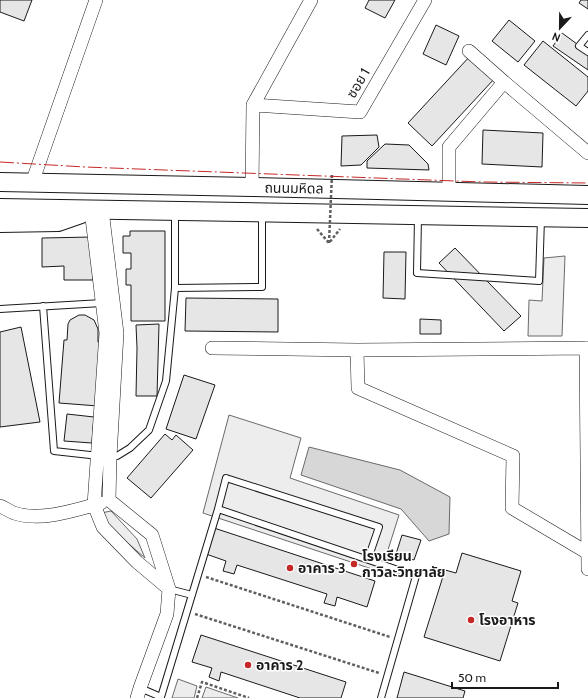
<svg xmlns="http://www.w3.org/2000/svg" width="588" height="698" font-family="Cabin,'Noto Sans Thai',sans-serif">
  <rect width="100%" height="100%" fill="#fff"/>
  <path fill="#ededed" stroke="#6a6a6a" d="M 565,256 L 562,336 L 528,336 L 529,300 L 542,301 L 544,258 Z
    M 229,415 L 301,438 L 290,478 L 399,515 L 381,572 L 203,513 Z
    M 111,511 L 137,539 L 145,558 L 107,525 L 101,513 Z
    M 178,679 L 197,686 L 194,698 L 172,698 Z
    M 206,687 L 238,698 L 202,698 Z"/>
  <path fill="#d7d7d7" stroke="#6a6a6a" d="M 309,447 L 400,470 L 450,497 L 449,534 L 429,541 L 401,509 L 301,475 Z"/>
  <path fill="#e6e6e6" stroke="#1a1a1a" d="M 0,0 L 32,0 L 24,21 L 0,12 Z
    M 369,0 L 395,0 L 385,18 L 365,8 Z
    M 581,0 L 588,0 L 588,9 L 579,3 Z
    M 509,20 L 535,41 L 518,62 L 492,41 Z
    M 436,25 L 459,36 L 446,65 L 423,54 Z
    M 562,33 L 588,52 L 588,70 L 553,46 Z
    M 543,41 L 588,77 L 588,91 L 576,106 L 524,65 Z
    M 471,55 L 495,78 L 432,146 L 408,123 Z
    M 483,130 L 543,133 L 542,167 L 482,164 Z
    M 377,135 L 379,147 L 361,165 L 341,166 L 342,136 Z
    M 385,144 L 409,145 L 428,164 L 429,170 L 367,168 L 367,161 Z
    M 130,231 L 165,231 L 165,321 L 131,321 L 131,285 L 126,285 L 126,269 L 131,269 L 131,253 L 123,253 L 123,236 L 130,236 Z
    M 92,237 L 93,280 L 64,280 L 64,266 L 42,267 L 42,238 Z
    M 455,248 L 521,316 L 504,331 L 439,263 Z
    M 384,252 L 406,252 L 405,299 L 383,298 Z
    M 186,298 L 278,299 L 278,332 L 185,331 Z
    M 79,315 L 85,315 L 94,320 L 98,329 L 98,342 L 102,342 L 98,406 L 59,403 L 64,340 L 67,340 L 68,324 L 70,320 Z
    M 420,319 L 441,320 L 441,334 L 420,334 Z
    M 159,324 L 157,396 L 136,396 L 137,348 L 136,325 Z
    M 21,327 L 40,422 L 0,427 L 0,332 Z
    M 184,375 L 215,385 L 196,439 L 166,429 Z
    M 67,414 L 94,417 L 92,443 L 64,441 Z
    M 165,434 L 172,440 L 176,435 L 193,450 L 151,498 L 127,478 Z
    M 214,528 L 375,581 L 367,607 L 337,597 L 335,606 L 324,603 L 327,594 L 237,565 L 234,574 L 223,571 L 226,561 L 206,554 Z
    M 402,535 L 421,540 L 414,560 L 396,554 Z
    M 462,553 L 521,571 L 512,601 L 518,603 L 500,661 L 424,637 L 445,570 L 456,573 Z
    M 201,635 L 346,682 L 341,698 L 300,698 L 221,672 L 219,681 L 209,677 L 212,668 L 192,662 Z
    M 404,672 L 465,691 L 463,698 L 397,698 Z"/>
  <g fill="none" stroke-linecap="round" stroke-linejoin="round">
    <defs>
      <path id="service" d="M 588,35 L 579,46 L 588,52
        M 418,217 L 417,273 L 539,281 L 541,219
        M 175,288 L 262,287 L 262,214
        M 43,306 L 54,451 L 99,456
        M 0,309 L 102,303
        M 110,457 L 117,456 L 130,448 L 149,430 L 166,381 L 175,288 L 175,213
        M 218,509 L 226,478 L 379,527 L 368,559
        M 169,589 L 192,595
        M 140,688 L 161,697 L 218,509 L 416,576 L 381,698"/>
      <path id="minor" d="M 469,51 L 504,82
        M 253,105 L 360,112 L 425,0
        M 32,183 L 96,0
        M 252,187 L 253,105 L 311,0
        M 449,192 L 449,147 L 504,82 L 588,153
        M 91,210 L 106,333 L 94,505 L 103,527 L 137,562 L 169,589
        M 102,210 L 117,333 L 110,457 L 109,500 L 152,535 L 169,589 L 167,614 L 140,688 L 137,698
        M 212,348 L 357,350 L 588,348
        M 586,348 L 588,569
        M 357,350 L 358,388 L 513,456 L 512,508 L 588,553
        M 0,506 C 5,508 9,511 14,513 C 40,522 76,510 101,503"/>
      <path id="secondary" d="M 0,182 L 252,187 L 588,195
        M 0,208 L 588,218
        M 0,223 L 58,222 L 81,214"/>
    </defs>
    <use href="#service" stroke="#1a1a1a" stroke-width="8"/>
    <use href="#minor" stroke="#1a1a1a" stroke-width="14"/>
    <use href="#secondary" stroke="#1a1a1a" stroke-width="20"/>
    <path stroke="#5f5f5f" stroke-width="2.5" stroke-dasharray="3 2" stroke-linecap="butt" d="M 317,229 L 329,243 L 340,229
      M 206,577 L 390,637
      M 195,614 L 379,673
      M 197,698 L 202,682 L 249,698"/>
    <use href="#service" stroke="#fff" stroke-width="6"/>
    <use href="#minor" stroke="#fff" stroke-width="13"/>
    <use href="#secondary" stroke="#fff" stroke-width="18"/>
    <path stroke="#5f5f5f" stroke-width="2.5" stroke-dasharray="3 2" stroke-linecap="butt" d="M 329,243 L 332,174"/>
    <path stroke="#c62828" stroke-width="1" stroke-dasharray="14 3 2 3" stroke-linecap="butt" d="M 0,162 L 85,167 L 482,182 L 588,183"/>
  </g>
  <g fill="#c62828" stroke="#fff" stroke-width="1.5">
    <circle cx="354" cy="564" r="4"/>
    <circle cx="290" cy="568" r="4"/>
    <circle cx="471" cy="620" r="4"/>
    <circle cx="248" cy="665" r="4"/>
  </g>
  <g text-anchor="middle" stroke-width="3" stroke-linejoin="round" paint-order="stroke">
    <g font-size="14" fill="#1a1a1a" stroke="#fff">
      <text transform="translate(358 83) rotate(-60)" y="5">ซอย 1</text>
      <text transform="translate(294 188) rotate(1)" y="5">ถนนมหิดล</text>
    </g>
    <g font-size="14" font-weight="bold" fill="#1a1a1a" stroke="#fff" text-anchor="start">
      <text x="362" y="561">โรงเรียน<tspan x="362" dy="16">กาวิละวิทยาลัย</tspan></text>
      <text x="298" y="573">อาคาร 3</text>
      <text x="479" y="625">โรงอาหาร</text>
      <text x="256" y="670">อาคาร 2</text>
    </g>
  </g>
  <g transform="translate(560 28) rotate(202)" stroke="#ffffff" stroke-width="3" paint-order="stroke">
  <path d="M0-3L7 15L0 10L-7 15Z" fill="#1a1a1a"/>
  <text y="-6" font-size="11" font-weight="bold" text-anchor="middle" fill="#1a1a1a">N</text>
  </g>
  <path d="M452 682v6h106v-6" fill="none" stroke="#1a1a1a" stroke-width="2"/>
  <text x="458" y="682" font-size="12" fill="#1a1a1a" stroke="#ffffff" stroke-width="3" paint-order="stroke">50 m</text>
</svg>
